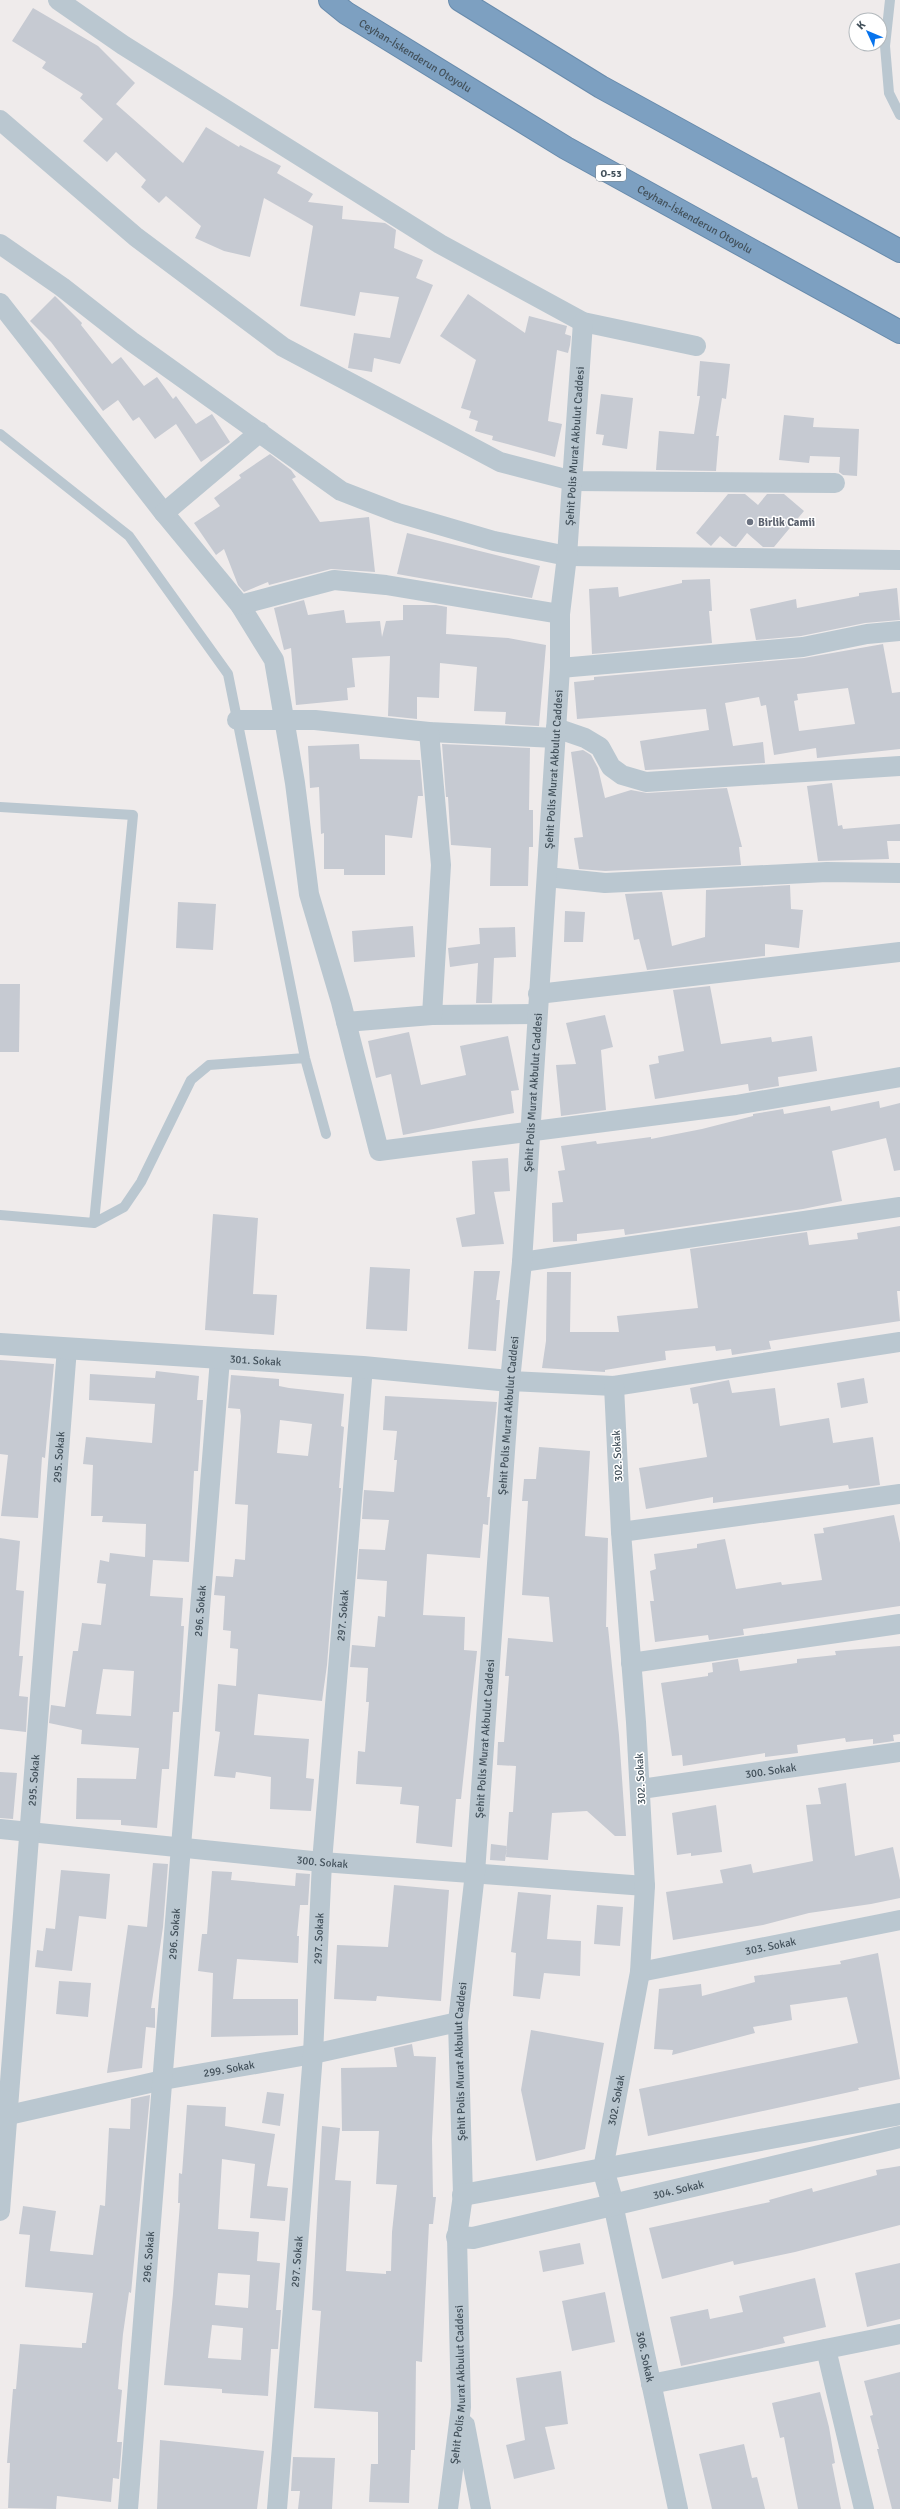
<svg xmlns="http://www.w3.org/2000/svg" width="900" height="2509" font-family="Signika,sans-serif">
  <rect width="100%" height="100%" fill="#efebeb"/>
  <path fill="#c6cad2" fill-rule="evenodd" d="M 33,8 L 98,46 L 135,83 L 116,104 L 183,163 L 206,127 L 239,147 L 240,145 L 281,166 L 277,173 L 313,194 L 308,202 L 343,206 L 342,219 L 385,223 L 396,230 L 394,248 L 423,260 L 416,278 L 433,285 L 400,364 L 374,358 L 372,372 L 348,368 L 354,333 L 390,338 L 399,297 L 360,292 L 355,316 L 300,306 L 313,226 L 264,198 L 250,257 L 224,251 L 195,238 L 201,226 L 166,196 L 159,203 L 141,187 L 146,180 L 116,152 L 107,162 L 83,141 L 103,119 L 80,98 L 83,94 L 42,68 L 46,62 L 12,41 Z
    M 468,294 L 525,333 L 529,316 L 567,326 L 565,334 L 571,336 L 570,345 L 568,353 L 557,350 L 548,421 L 562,424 L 555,457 L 492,440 L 493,436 L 475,431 L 478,421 L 469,418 L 471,411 L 461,408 L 476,360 L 440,336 Z
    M 55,296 L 82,323 L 81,325 L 112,364 L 121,357 L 144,386 L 157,377 L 173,399 L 176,396 L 196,424 L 212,414 L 230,442 L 201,462 L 176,424 L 155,439 L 139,417 L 133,421 L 118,400 L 103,411 L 51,342 L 30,321 Z
    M 700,361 L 730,364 L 726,399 L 722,398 L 716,436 L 719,436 L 716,471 L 656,470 L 659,431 L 694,434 L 700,396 L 697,396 Z
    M 601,394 L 633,398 L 627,449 L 602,445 L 604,435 L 596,434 Z
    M 784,415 L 814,418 L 813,427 L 859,429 L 857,476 L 843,475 L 839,472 L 840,457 L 810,456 L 809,463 L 779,460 Z
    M 270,454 L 291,470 L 296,477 L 292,479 L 320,522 L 369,517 L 375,572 L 331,569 L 269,585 L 268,582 L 244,592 L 238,585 L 224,549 L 216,555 L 194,523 L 220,506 L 214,498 L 241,478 L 239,475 Z
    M 728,494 L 745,494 L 758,505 L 767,494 L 784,494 L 804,511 L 774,547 L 763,547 L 747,533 L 736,547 L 732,546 L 720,536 L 711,546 L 696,533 Z
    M 407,533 L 540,566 L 532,598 L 397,574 Z
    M 710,579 L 712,611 L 709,611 L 712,643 L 592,654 L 589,589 L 618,587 L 619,597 L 682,583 L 682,580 Z
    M 897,588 L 900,620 L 865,623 L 801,636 L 756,640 L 750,609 L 796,599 L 797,608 L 859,596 L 859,593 Z
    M 304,600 L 308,615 L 344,610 L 346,623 L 380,621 L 382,637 L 386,621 L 403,620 L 403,605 L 436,605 L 447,607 L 446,634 L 508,638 L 546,645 L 539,726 L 505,724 L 506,712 L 474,711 L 477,667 L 440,663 L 439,698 L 417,697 L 417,719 L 388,716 L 390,656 L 352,658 L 355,687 L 347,688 L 348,700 L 296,705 L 291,648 L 284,650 L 274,608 Z
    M 883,644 L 892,693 L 900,692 L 900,749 L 817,758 L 816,748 L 774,755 L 766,705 L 761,706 L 759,697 L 725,703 L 733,746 L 763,742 L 765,763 L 647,770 L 645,770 L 640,741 L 709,730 L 706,709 L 577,719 L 574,682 L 594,680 L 594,677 L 804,658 ZM 848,688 L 855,724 L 799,731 L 794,701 L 798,700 L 797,694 Z
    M 359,744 L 360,759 L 420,760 L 423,796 L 418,796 L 412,838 L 385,835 L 385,875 L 344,875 L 344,869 L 324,869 L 324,833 L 321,834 L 319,787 L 310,788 L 308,746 Z
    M 442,744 L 530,748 L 529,810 L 533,810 L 533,847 L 529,847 L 528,886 L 490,886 L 491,848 L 451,845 L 448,797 L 446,797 Z
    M 583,750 L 591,755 L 598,768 L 605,798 L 631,790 L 647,793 L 727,788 L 742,847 L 739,847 L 741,865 L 605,871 L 579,869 L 574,838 L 583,837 L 571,752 Z
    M 832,783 L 838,826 L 842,825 L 843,829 L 900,824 L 900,841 L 887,841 L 889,859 L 818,861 L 807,786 Z
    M 790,885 L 791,909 L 803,910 L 799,948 L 765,944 L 765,956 L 647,970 L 639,939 L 634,940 L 625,894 L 662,892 L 672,946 L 705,937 L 706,890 Z
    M 178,902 L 216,904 L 213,950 L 176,948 Z
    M 565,911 L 585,912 L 583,942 L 564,942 Z
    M 413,926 L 415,957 L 354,962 L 352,931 Z
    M 515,927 L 516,957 L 494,958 L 492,1003 L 476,1003 L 478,963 L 450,967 L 448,948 L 480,944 L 479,928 Z
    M 0,984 L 20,984 L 19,1052 L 0,1052 Z
    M 710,986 L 721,1044 L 771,1037 L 772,1042 L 812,1036 L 817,1071 L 778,1077 L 779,1086 L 749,1091 L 748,1084 L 655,1099 L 649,1065 L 659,1063 L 658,1056 L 684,1051 L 673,990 Z
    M 605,1015 L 613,1047 L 601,1050 L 606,1110 L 561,1116 L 556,1065 L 576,1064 L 566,1023 Z
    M 409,1032 L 421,1085 L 466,1075 L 460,1046 L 508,1036 L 519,1090 L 511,1091 L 514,1113 L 403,1135 L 391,1074 L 376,1078 L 368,1041 Z
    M 879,1101 L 880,1108 L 900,1103 L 900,1170 L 894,1171 L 886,1138 L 832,1151 L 842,1201 L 803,1209 L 625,1235 L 624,1229 L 577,1234 L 577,1241 L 553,1242 L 552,1203 L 563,1202 L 558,1171 L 565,1170 L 561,1146 L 596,1141 L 597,1144 L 651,1137 L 651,1139 L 702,1129 L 753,1116 L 753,1114 L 783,1109 L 784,1114 L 830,1106 L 831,1111 Z
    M 508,1158 L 510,1191 L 494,1192 L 504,1244 L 462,1247 L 456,1218 L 475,1214 L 472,1161 Z
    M 213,1214 L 258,1218 L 253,1294 L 277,1295 L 274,1335 L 205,1330 Z
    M 900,1226 L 900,1291 L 897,1291 L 900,1321 L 769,1341 L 771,1349 L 732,1355 L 731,1349 L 716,1351 L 715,1346 L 665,1351 L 666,1360 L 605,1370 L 605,1372 L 542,1368 L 546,1341 L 547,1272 L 571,1272 L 570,1332 L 619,1332 L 617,1316 L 698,1308 L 690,1249 L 807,1232 L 809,1245 L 858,1239 L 857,1233 Z
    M 370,1267 L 410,1269 L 407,1331 L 366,1329 Z
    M 474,1271 L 500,1271 L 496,1300 L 500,1300 L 496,1351 L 468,1349 Z
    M 0,1360 L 54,1364 L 45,1458 L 42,1457 L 38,1518 L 1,1516 L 8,1455 L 0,1454 Z
    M 156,1371 L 199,1376 L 197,1400 L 203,1400 L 198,1471 L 194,1471 L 189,1562 L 153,1560 L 150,1596 L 183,1598 L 181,1626 L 184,1626 L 179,1712 L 173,1712 L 169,1769 L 162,1769 L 157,1828 L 121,1825 L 121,1820 L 76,1819 L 77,1778 L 136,1779 L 139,1748 L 81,1744 L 82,1730 L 49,1723 L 51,1705 L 65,1707 L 73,1651 L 78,1651 L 82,1623 L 101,1625 L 106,1584 L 97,1583 L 100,1560 L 109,1562 L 110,1553 L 145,1557 L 146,1524 L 102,1522 L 103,1516 L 91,1516 L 93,1465 L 83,1464 L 86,1437 L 152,1443 L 155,1404 L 89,1400 L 90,1374 L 155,1378 ZM 103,1669 L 134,1671 L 131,1716 L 96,1714 Z
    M 231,1375 L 279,1379 L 279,1386 L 289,1388 L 344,1394 L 341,1426 L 344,1427 L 339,1488 L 341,1488 L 327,1665 L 322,1701 L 258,1694 L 254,1735 L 309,1739 L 306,1778 L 314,1779 L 311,1811 L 270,1809 L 271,1777 L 236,1772 L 235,1778 L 214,1776 L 220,1732 L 215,1731 L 218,1684 L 236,1686 L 238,1649 L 230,1648 L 231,1631 L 223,1630 L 225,1596 L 214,1595 L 216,1576 L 233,1577 L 235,1559 L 245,1560 L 248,1505 L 235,1504 L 241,1416 L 240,1409 L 228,1408 ZM 280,1420 L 312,1424 L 308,1456 L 277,1453 Z
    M 864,1378 L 868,1403 L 841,1408 L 837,1383 Z
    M 729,1380 L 732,1393 L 775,1388 L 780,1426 L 829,1418 L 833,1443 L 873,1437 L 880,1485 L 849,1489 L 848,1485 L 713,1503 L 713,1497 L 646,1509 L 639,1468 L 707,1457 L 698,1403 L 693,1404 L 690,1388 Z
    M 385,1396 L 497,1402 L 487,1497 L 490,1497 L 488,1525 L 483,1524 L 480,1558 L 427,1554 L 423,1615 L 465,1617 L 464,1650 L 477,1651 L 461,1799 L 456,1799 L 452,1847 L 416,1843 L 419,1806 L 400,1804 L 402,1787 L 356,1784 L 358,1751 L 365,1752 L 369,1702 L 366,1702 L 368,1668 L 350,1667 L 352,1645 L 375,1647 L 378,1616 L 385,1617 L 387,1581 L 357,1579 L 359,1549 L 385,1550 L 389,1520 L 362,1519 L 364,1490 L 394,1492 L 397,1460 L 394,1460 L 397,1431 L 383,1430 Z
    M 539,1447 L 590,1451 L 585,1536 L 608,1538 L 606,1627 L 608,1627 L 619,1735 L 626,1836 L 615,1836 L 587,1811 L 552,1813 L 548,1860 L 506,1857 L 509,1812 L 513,1812 L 516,1766 L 497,1765 L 498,1742 L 504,1742 L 509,1676 L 505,1676 L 508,1638 L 553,1642 L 549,1597 L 522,1595 L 528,1501 L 522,1501 L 524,1479 L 536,1479 Z
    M 894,1515 L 900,1543 L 900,1606 L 743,1629 L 744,1635 L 709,1640 L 708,1635 L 655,1642 L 650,1601 L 654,1601 L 650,1571 L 656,1569 L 654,1554 L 697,1548 L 697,1544 L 725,1539 L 736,1589 L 781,1582 L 782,1585 L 822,1580 L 814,1534 L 824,1533 L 823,1528 Z
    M 0,1538 L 20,1541 L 16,1590 L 24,1591 L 19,1656 L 23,1656 L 19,1696 L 28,1697 L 26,1732 L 0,1729 Z
    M 900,1646 L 900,1734 L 893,1735 L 894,1741 L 873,1744 L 873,1739 L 846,1742 L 845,1738 L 797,1745 L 798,1753 L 765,1757 L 765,1753 L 683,1766 L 682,1755 L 672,1756 L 661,1683 L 708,1676 L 708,1673 L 713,1672 L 712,1663 L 738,1659 L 740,1671 L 797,1663 L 797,1659 L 836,1655 L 835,1651 Z
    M 0,1772 L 17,1773 L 13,1819 L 0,1818 Z
    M 846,1783 L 855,1856 L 893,1847 L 900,1880 L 900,1898 L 871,1904 L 809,1913 L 763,1925 L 673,1940 L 666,1892 L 723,1883 L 720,1870 L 751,1864 L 753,1873 L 813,1861 L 806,1805 L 821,1804 L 818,1788 Z
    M 716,1805 L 722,1852 L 691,1856 L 691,1853 L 677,1855 L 672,1813 Z
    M 491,1844 L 507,1846 L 505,1861 L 490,1860 Z
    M 153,1863 L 168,1864 L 163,1927 L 151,2008 L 155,2008 L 155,2028 L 146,2027 L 142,2068 L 107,2073 L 128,1925 L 147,1927 Z
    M 61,1870 L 110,1874 L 106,1919 L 79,1916 L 72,1971 L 35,1967 L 37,1950 L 43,1951 L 46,1928 L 55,1929 Z
    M 212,1871 L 232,1872 L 231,1880 L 295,1886 L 296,1873 L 310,1874 L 308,1905 L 300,1905 L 297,1936 L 299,1936 L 298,1963 L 237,1959 L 233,1999 L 298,1999 L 298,2035 L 211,2037 L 213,1973 L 198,1971 L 202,1934 L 207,1934 Z
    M 394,1885 L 449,1890 L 441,2001 L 377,1996 L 376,2001 L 334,1999 L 337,1945 L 388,1947 Z
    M 518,1892 L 551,1895 L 547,1939 L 581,1941 L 580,1976 L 544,1973 L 540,1999 L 513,1996 L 516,1953 L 511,1952 Z
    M 597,1905 L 623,1907 L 620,1946 L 594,1944 Z
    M 878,1953 L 900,2079 L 858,2088 L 859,2090 L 648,2136 L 639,2089 L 858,2043 L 847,1997 L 790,2005 L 792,2020 L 753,2027 L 755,2033 L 672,2055 L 673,2050 L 654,2049 L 659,1989 L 701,1984 L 702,1996 L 755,1982 L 754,1976 L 841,1964 L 840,1961 Z
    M 59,1981 L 91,1983 L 88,2017 L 56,2014 Z
    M 531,2030 L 604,2043 L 585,2149 L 536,2161 L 521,2090 Z
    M 412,2044 L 414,2056 L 436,2057 L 432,2139 L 433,2197 L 436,2197 L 433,2224 L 429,2224 L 422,2362 L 416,2361 L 415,2450 L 411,2450 L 409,2503 L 369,2502 L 371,2464 L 378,2464 L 378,2412 L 314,2408 L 321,2311 L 312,2310 L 322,2126 L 340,2128 L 335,2180 L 351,2181 L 346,2271 L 386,2274 L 386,2271 L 391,2271 L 392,2232 L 397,2185 L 376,2184 L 379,2131 L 342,2131 L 341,2068 L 397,2067 L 394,2048 Z
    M 267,2092 L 284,2094 L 280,2126 L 262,2123 Z
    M 150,2095 L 131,2293 L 129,2292 L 123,2334 L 118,2389 L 122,2390 L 117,2442 L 122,2442 L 119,2479 L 113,2478 L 111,2502 L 57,2496 L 56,2509 L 8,2508 L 10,2463 L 7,2463 L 13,2389 L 16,2389 L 20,2344 L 82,2348 L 82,2343 L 86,2343 L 93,2293 L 25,2287 L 30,2235 L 19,2234 L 23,2206 L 56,2211 L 50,2251 L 93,2255 L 100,2205 L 105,2206 L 109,2128 L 130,2129 L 131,2099 Z
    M 187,2105 L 226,2107 L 225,2126 L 275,2134 L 267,2186 L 288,2188 L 285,2221 L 250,2218 L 255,2164 L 222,2159 L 218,2229 L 259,2232 L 257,2261 L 280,2263 L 276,2310 L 281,2310 L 278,2349 L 271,2349 L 268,2396 L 222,2393 L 222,2389 L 164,2385 L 173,2294 L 180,2203 L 178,2203 L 179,2173 L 182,2174 ZM 218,2273 L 250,2275 L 248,2308 L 215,2305 ZM 212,2325 L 243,2328 L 241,2360 L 208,2358 Z
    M 900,2166 L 900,2225 L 795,2252 L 734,2265 L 733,2261 L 662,2279 L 649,2228 L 770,2202 L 769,2200 L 812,2188 L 813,2192 L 877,2175 L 876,2170 Z
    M 580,2243 L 584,2264 L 543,2272 L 539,2251 Z
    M 900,2263 L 900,2319 L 867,2327 L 855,2273 Z
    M 815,2278 L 826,2327 L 783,2337 L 785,2343 L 681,2366 L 670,2317 L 708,2309 L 710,2319 L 743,2312 L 739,2296 Z
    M 605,2292 L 615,2342 L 572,2351 L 562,2301 Z
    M 561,2371 L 568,2424 L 545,2427 L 555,2469 L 514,2479 L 506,2445 L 525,2440 L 516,2378 Z
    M 900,2372 L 900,2509 L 892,2509 L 877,2449 L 879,2449 L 870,2416 L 873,2415 L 864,2381 Z
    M 820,2392 L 829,2427 L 835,2463 L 832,2464 L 841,2509 L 798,2509 L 784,2437 L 780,2438 L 772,2403 Z
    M 160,2440 L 264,2451 L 257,2509 L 157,2509 Z
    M 744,2444 L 752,2478 L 757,2477 L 765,2509 L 712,2509 L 699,2454 Z
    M 293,2457 L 335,2458 L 332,2509 L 298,2509 L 300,2491 L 291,2491 Z"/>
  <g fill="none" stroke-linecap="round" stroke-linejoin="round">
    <defs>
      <g id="motorway">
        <path id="s13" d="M 330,0 L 346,13 L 566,148 L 900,332"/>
        <path d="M 460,0 L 601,87 L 900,251"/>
      </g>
    </defs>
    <use href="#motorway" stroke="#688bac" stroke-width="24"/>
    <path stroke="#bac7d0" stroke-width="10" d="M 890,0 L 885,46 L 889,93 L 900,115
      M 0,434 L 129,536 L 228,674 L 305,1058 L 326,1134
      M 0,807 L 133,815 L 94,1223
      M 0,1215 L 94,1223 L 124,1207 L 141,1182 L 191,1080 L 209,1065 L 305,1058"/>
    <g stroke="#bac7d0" stroke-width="20">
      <path d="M 58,0 L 123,45 L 440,244 L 583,322 L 696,346"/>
      <path d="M 0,120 L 136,237 L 283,347 L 500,462 L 573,481 L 835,483"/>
      <path d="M 0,244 L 62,287 L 131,341 L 341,491 L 398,513 L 494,541 L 567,556 L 900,560"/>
      <path d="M 0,303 L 164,513 L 240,605 L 274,660 L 295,783 L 309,894 L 341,1002 L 379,1151 L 736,1105 L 900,1077"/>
      <path d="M 164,513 L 260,432"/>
      <path d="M 240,605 L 334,580 L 386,585 L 560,614"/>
      <path d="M 560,668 L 803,647 L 867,634 L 900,631"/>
      <path d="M 237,720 L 315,720 L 429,732 L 556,738"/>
      <path d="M 556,728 L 585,738 L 600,747 L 611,767 L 622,775 L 646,782 L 900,766"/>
      <path d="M 547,877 L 605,883 L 827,872 L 900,873"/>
      <path d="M 538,994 L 900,952"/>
      <path d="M 432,1015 L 537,1014"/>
      <path d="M 346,1022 L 432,1015 L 441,865 L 429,732"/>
      <path d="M 522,1262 L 900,1207"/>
      <path d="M 510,1381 L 614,1386 L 900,1342"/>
      <path d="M 621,1532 L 900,1494"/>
      <path d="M 631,1663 L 900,1624"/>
      <path id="s1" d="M 641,1789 L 900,1752"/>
      <path id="s2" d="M 0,1829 L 322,1862 L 645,1886"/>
      <path id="s3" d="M 640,1972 L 900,1920"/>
      <path id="s4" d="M 0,2117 L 163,2080 L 313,2054 L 458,2022"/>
      <path id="s5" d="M 603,2169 L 640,1972 L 645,1886 L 636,1722 L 621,1532 L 614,1386"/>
      <path id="s6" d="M 613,2204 L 678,2509"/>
      <path id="s7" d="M 0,2211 L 67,1348"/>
      <path d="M 826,2349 L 864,2509"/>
      <path d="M 651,2384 L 900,2334"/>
      <path d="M 465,2425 L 481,2509"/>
      <path id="s8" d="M 128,2509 L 220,1359"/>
      <path id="s9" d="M 277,2509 L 313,2054 L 322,1862 L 363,1367"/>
      <path id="s10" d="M 448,2509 L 461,2407 L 457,2237 L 463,2195 L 458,2022 L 475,1873 L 510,1381 L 522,1262 L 560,668 L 560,614 L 567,556 L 583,322"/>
    </g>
    <g stroke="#bac7d0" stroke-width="22">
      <path id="s11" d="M 0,1344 L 363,1367 L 510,1381"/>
      <path d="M 603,2169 L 613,2204"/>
      <path d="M 463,2195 L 900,2114"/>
      <path id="s12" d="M 457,2237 L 473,2238 L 900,2137"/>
    </g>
    <use href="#motorway" stroke="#7da0c1" stroke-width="22"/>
  </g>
  <circle fill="#6b7280" stroke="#fff" stroke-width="1.5" cx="750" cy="522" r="4"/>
  <g text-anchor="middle" stroke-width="3" stroke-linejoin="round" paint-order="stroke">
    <rect fill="#fff" stroke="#7b848c" stroke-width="1" x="596" y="165" width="30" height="16" rx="3"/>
    <g font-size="10" font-weight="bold" fill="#42505a">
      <text x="611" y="177">O-53</text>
    </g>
    <g font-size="11" fill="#42505a" stroke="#fff">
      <text dy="4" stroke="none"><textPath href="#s13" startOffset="102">Ceyhan-İskenderun Otoyolu</textPath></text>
      <text dy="4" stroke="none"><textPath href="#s13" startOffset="426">Ceyhan-İskenderun Otoyolu</textPath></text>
      <text dy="4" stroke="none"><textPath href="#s10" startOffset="2069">Şehit Polis Murat Akbulut Caddesi</textPath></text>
      <text dy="4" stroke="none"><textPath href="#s10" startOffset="1745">Şehit Polis Murat Akbulut Caddesi</textPath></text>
      <text dy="4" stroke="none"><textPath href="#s10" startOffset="1421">Şehit Polis Murat Akbulut Caddesi</textPath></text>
      <text dy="4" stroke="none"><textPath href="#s11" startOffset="256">301. Sokak</textPath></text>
      <text dy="4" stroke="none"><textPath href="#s10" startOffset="1097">Şehit Polis Murat Akbulut Caddesi</textPath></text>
      <text transform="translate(617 1456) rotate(-93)" y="4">302. Sokak</text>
      <text dy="4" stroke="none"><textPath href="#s7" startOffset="756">295. Sokak</textPath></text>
      <text dy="4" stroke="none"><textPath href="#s8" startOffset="901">296. Sokak</textPath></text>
      <text dy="4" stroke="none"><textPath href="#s9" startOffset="896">297. Sokak</textPath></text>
      <text dy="4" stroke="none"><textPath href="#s10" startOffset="773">Şehit Polis Murat Akbulut Caddesi</textPath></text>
      <text dy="4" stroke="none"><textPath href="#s1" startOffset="131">300. Sokak</textPath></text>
      <text transform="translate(640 1779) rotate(-93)" y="4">302. Sokak</text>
      <text dy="4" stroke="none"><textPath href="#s7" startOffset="432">295. Sokak</textPath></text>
      <text dy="4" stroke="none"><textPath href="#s2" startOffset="324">300. Sokak</textPath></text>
      <text dy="4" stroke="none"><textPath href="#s8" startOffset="577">296. Sokak</textPath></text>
      <text dy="4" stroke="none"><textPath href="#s9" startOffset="572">297. Sokak</textPath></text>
      <text dy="4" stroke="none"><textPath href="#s3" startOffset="133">303. Sokak</textPath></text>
      <text dy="4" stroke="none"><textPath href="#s10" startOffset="449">Şehit Polis Murat Akbulut Caddesi</textPath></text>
      <text dy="4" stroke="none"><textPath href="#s4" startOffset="234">299. Sokak</textPath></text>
      <text dy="4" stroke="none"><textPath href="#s5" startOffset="70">302. Sokak</textPath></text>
      <text dy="4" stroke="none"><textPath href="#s12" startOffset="227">304. Sokak</textPath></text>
      <text dy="4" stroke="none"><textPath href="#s8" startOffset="253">296. Sokak</textPath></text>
      <text dy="4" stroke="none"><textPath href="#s9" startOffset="248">297. Sokak</textPath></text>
      <text dy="4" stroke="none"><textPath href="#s6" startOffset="156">306. Sokak</textPath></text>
      <text dy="4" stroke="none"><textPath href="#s10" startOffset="125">Şehit Polis Murat Akbulut Caddesi</textPath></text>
    </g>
    <g font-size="11" font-weight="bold" fill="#5b616d" stroke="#fff" text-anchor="start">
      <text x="758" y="526">Birlik Camii</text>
    </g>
  </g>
  <g transform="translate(868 32) rotate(314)"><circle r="19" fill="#ffffff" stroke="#b3b9bd"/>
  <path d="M0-3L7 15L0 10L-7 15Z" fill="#0773ed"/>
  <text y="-6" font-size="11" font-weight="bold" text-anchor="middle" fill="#42505a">K</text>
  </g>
</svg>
